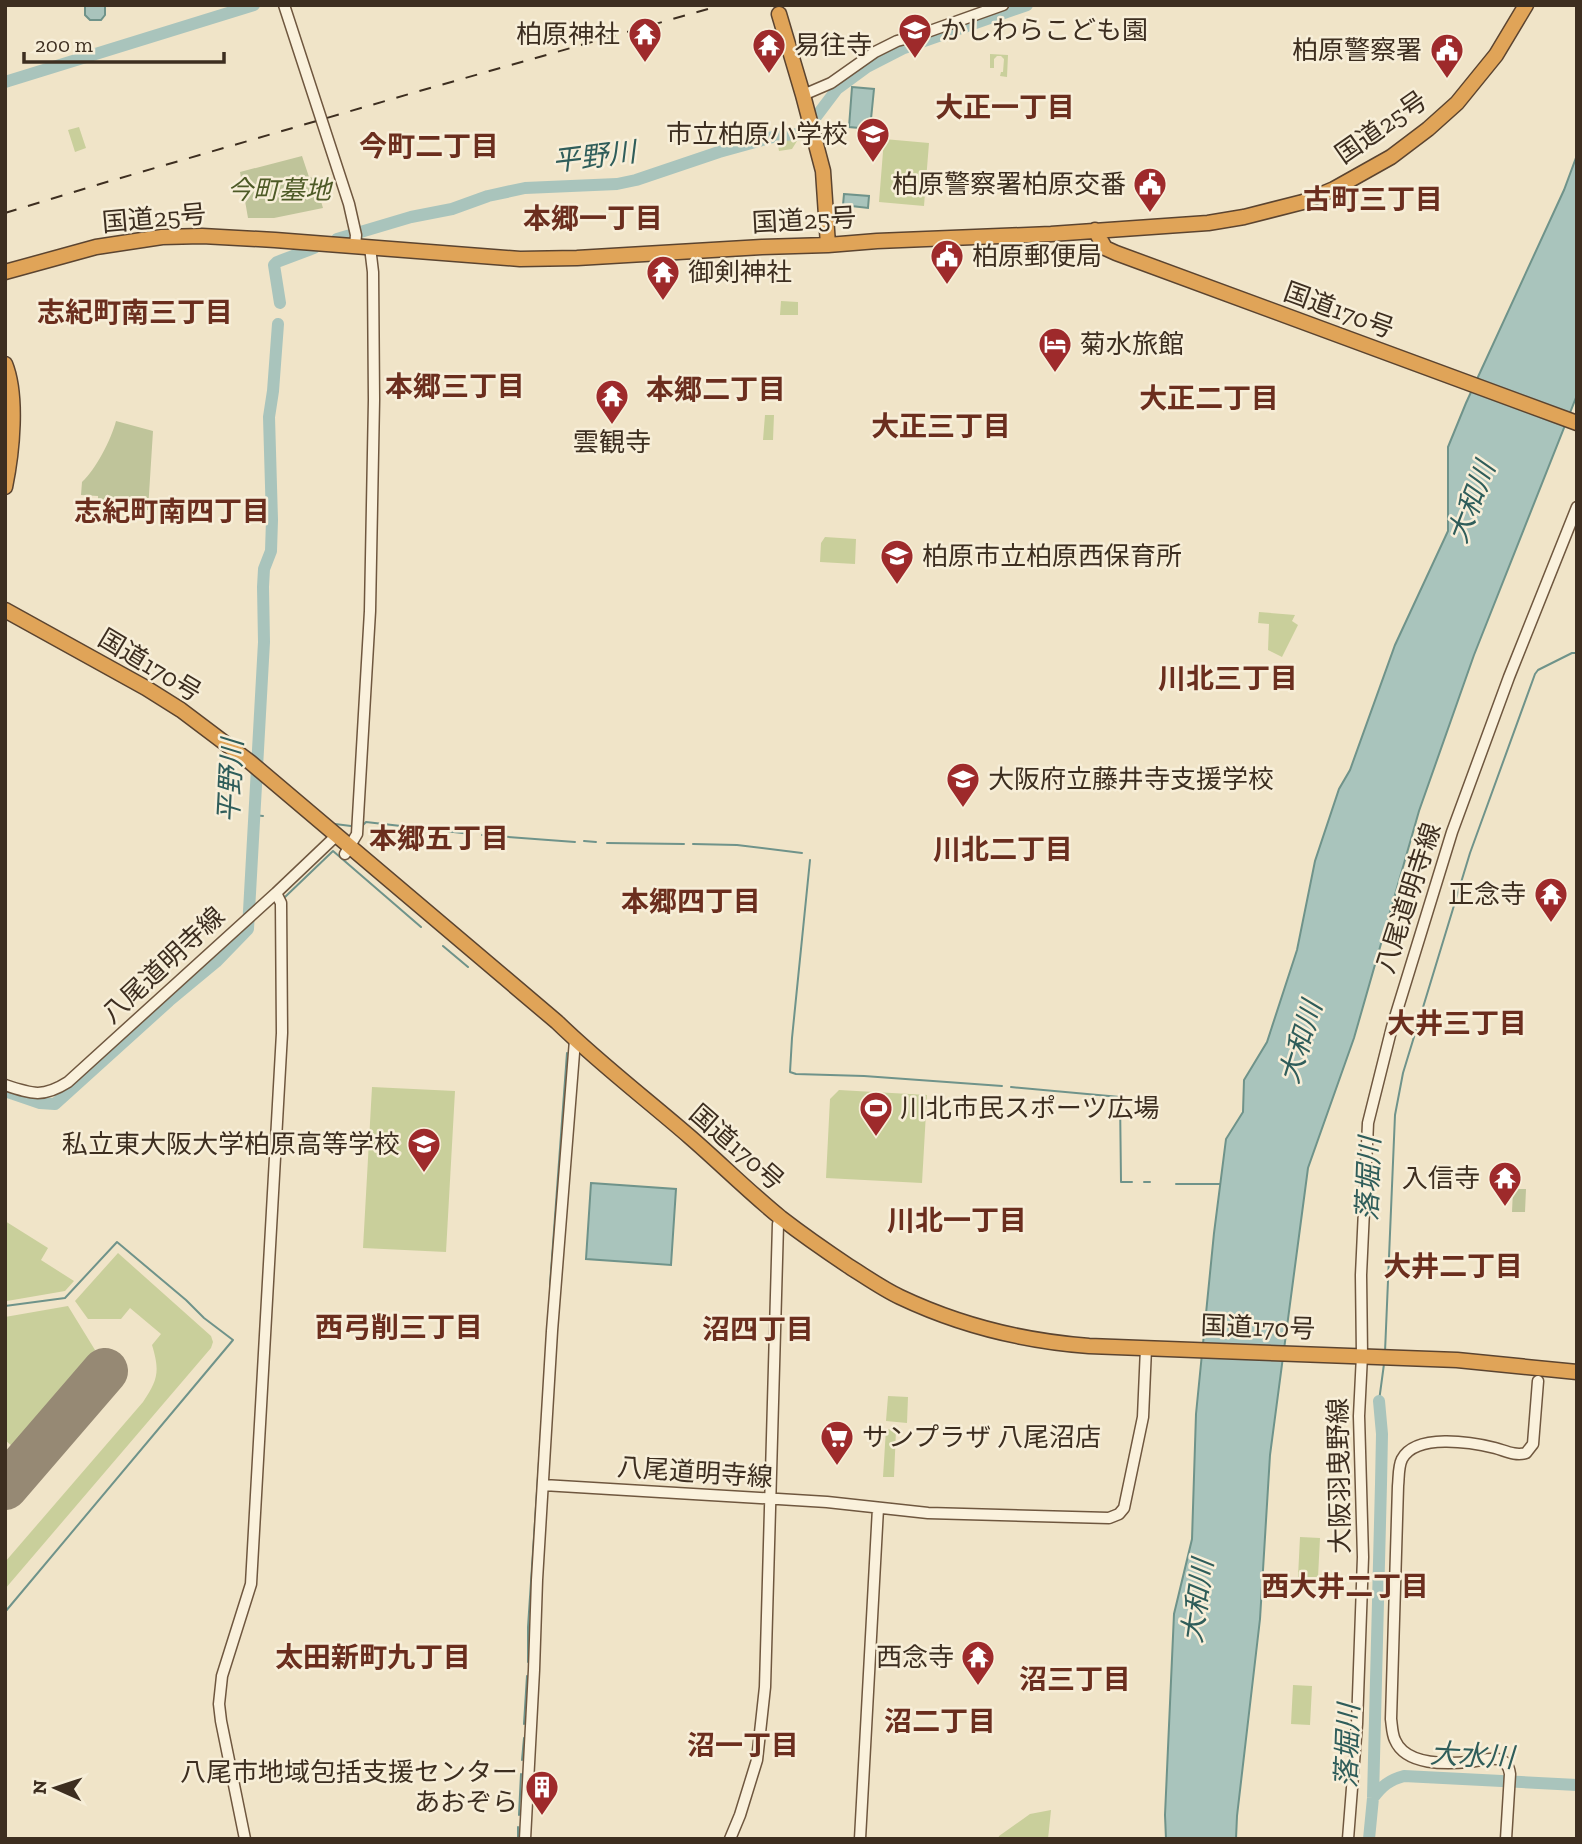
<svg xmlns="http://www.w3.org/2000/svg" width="1582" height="1844" font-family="'Zilla Slab','Noto Sans JP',serif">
  <rect width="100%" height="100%" fill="#f0e4c8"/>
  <path fill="#c9cf9b" d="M 990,54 L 1008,55 L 1007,77 L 1000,76 L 1001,72 L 1003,72 L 1004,59 L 1001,56 L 997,56 L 994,59 L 994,68 L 990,68 Z
    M 79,127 L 86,148 L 75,152 L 68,130 Z
    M 790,138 L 797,141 L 792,149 L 779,151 L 777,140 Z
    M 884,139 L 929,143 L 924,206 L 879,202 Z
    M 781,301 L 798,302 L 798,315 L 780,315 Z
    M 765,415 L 774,415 L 773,440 L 763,440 Z
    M 825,537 L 856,539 L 855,564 L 820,562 L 821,543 Z
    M 1259,612 L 1295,615 L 1292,621 L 1298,625 L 1282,657 L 1268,650 L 1269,624 L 1258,623 Z
    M 372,1087 L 455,1091 L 446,1252 L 363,1248 Z
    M 839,1090 L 927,1095 L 922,1183 L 826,1178 L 830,1099 Z
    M 5,1221 L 48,1248 L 41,1260 L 74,1281 L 65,1291 L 7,1301 L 5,1300 Z
    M 118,1253 L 211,1336 L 213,1342 L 211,1348 L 5,1589 L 5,1562 L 143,1402 C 158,1380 160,1371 152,1345 L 161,1334 L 130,1308 L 121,1319 L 88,1319 L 75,1301 Z
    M 68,1306 L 95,1350 L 12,1446 L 5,1440 L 5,1317 Z
    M 888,1396 L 908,1397 L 907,1423 L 886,1421 Z
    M 886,1429 L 896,1430 L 894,1477 L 883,1477 Z
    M 1300,1537 L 1320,1538 L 1318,1577 L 1298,1577 Z
    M 1293,1685 L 1312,1686 L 1310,1725 L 1291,1724 Z
    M 1051,1810 L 1048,1839 L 998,1839 L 999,1836 L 1030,1814 Z"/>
  <path fill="#bfc49a" d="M 302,156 L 309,177 L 314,178 L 323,208 L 274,218 L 248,218 L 240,172 Z
    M 116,421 L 153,431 L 148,510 L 98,508 L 98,496 L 81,495 L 82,482 C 96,469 111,440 116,421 Z
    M 1513,1189 L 1526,1189 L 1525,1212 L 1512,1212 Z"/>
  <path fill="#a9c4bc" stroke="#6f938a" stroke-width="2" d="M 85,5 L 105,5 L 105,15 L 101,20 L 90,20 L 85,15 Z
    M 852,87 L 874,89 L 870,129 L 849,127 Z
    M 1577,155 L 1577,395 L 1474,655 L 1419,811 L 1354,1038 L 1308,1168 L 1270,1455 L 1260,1619 L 1237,1816 L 1236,1839 L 1166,1839 L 1165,1815 L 1174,1614 L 1192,1539 L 1196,1414 L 1214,1233 L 1226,1139 L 1243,1112 L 1244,1080 L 1267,1042 L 1297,950 L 1315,861 L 1339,789 L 1350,770 L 1395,645 L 1448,531 L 1448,447 L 1466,403 L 1564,190 Z
    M 844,194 L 869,196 L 868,208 L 843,205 Z
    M 591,1183 L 676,1189 L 671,1265 L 586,1259 Z"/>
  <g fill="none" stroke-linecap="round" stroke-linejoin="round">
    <path stroke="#6f938a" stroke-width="2" d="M 253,815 L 263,816
      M 335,824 L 351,826
      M 362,826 L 366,822 L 471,834
      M 482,835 L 575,842
      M 584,841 L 596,842
      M 607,843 L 684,844
      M 693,844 L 737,845 L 802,853
      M 810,860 L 792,1038 L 790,1072 L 796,1074 L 864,1076 L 1002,1086
      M 285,897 L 333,851 L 421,927
      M 248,929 L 250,927
      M 443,946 L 468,967
      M 1011,1087 L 1120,1097 L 1121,1182 L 1132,1182
      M 1144,1182 L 1150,1182
      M 1176,1184 L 1220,1184
      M 550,1285 L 567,1053
      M 5,1306 L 65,1298 L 117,1242 L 186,1300 L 204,1318 L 233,1340 L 5,1612
      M 1385,1352 L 1395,1115 L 1403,1073 L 1470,853 L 1535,674 L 1538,670 L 1572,653 L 1577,653
      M 1379,1401 L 1384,1364
      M 528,1662 L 528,1627 L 541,1431
      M 524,1724 L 527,1676
      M 522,1760 L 524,1738
      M 519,1815 L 521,1774
      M 518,1839 L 518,1827"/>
    <path stroke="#a9c4bc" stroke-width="12" d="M 5,82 L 254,5
      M 337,239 L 411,217 L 452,209 L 488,196 L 525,188 L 617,184 L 636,180 L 719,152 L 780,135 L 803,134 L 837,89 L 867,67 L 904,48 L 1027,5
      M 280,303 L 274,265 L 277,262 L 314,248
      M 5,1091 L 40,1103 L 55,1104 L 169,1001 L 216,962 L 248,929 L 264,642 L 263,587 L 264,569 L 271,551 L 272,520 L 269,417 L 273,391 L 278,324
      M 1373,1798 C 1382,1786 1389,1780 1404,1776 L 1577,1785
      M 1369,1839 L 1373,1798 L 1381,1484 L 1382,1434 L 1379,1401"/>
    <path stroke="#968974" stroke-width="46" d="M 5,1487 L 105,1371"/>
    <defs>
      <path id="secondary" d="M 284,5 L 349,204 L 356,235 L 355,246
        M 803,95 L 831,83 L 875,52 L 897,41 L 916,36 L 1003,5
        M 345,854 L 357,834 L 370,611 L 374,400 L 373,272 L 370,247
        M 5,1085 C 32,1094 43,1098 68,1082 L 276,893 L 337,835
        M 543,1485 L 827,1502 L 928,1513 L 1109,1518 L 1119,1514 L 1124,1508 L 1143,1417 L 1146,1348
        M 245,1839 L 221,1721 L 219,1704 L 222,1676 L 251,1584 L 282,1033 L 281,903 L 276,893
        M 525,1839 L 534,1670 L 537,1580 L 552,1331 L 575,1040
        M 730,1839 L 740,1815 L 757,1760 L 765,1687 L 778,1224 L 780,1218
        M 860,1839 L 878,1508
        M 1348,1839 L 1357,1724 L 1363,1557 L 1359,1416 L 1362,1355 L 1361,1275 L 1368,1123 L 1392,1027 L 1452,832 L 1509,677 L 1577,507
        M 1506,1839 L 1510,1774 C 1509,1766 1505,1760 1497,1759 C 1488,1758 1478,1761 1469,1762 C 1447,1764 1406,1766 1395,1740 C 1392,1734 1392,1726 1391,1719 L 1398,1486 C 1399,1478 1398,1467 1402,1459 C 1416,1433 1471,1442 1495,1448 C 1506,1451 1515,1456 1526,1453 L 1533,1444 L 1538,1381"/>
      <path id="highway" d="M 779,14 L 803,95 L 823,171 L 828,245
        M 1095,230 L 1105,248 L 1116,253 L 1577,423
        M 5,272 L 96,247 L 162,237 L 202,236 L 275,240 L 520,259 L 577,258 L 762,247 L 828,245 L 877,241 L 1051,234 L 1208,223 L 1244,217 L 1303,202 L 1334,189 L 1391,157 L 1428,129 L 1457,103 L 1496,55 L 1526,5
        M 5,364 C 18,396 12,453 5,487
        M 5,610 L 146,688 L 181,710 L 250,762 L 557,1022 C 599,1063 645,1098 690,1137 C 720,1163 749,1192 781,1218 C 803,1235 826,1251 850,1267 C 866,1277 883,1289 900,1297 C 959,1325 1023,1341 1089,1346 L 1457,1360 L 1577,1372"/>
    </defs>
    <use href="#secondary" stroke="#6f573f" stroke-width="13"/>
    <use href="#highway" stroke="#5b4430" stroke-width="17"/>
    <use href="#secondary" stroke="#faf1dc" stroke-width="10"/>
    <use href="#highway" stroke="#e0a458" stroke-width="14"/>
    <path stroke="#3d2e20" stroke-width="2" stroke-dasharray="12 12" stroke-linecap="butt" d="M 5,213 L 100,184 L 423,90 L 722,5"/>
  </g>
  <defs>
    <symbol id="school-pin" viewBox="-11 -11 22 30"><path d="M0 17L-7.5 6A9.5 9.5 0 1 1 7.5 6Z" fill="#9e2a2b" stroke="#f7eed8"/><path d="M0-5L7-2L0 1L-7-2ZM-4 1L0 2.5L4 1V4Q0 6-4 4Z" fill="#fff"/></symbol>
    <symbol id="temple-pin" viewBox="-11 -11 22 30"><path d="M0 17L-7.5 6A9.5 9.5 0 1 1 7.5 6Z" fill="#9e2a2b" stroke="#f7eed8"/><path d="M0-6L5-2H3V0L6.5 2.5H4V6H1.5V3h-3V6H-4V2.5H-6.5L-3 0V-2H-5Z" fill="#fff"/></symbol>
    <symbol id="civic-pin" viewBox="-11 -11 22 30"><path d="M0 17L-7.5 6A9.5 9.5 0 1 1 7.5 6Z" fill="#9e2a2b" stroke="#f7eed8"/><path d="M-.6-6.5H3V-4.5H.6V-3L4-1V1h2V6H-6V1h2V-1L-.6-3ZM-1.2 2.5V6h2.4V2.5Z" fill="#fff"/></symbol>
    <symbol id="hotel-pin" viewBox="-11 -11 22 30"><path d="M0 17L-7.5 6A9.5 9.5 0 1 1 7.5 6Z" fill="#9e2a2b" stroke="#f7eed8"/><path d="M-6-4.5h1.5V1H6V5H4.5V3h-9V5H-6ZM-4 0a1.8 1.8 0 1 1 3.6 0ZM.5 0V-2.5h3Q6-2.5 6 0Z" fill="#fff"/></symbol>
    <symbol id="stadium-pin" viewBox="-11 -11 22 30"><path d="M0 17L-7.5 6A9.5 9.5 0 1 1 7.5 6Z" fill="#9e2a2b" stroke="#f7eed8"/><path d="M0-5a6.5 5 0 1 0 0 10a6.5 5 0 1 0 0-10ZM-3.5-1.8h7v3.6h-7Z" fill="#fff"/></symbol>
    <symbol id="supermarket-pin" viewBox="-11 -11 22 30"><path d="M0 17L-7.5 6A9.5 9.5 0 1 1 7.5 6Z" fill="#9e2a2b" stroke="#f7eed8"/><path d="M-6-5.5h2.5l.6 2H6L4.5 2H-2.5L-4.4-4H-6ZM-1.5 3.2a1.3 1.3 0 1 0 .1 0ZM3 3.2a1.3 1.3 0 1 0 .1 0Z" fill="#fff"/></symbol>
    <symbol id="building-pin" viewBox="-11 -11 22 30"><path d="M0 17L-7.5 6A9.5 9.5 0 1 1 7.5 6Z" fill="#9e2a2b" stroke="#f7eed8"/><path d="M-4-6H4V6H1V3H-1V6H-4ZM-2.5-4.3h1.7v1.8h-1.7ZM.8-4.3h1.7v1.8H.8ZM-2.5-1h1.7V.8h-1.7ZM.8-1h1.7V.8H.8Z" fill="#fff"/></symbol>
  </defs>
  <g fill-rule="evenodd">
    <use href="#school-pin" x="896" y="11" width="38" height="52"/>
    <use href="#temple-pin" x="626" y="15" width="38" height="52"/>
    <use href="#temple-pin" x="750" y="26" width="38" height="52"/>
    <use href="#civic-pin" x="1428" y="31" width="38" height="52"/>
    <use href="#school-pin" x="854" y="115" width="38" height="52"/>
    <use href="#civic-pin" x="1131" y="165" width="38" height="52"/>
    <use href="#civic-pin" x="928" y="237" width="38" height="52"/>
    <use href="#temple-pin" x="644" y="253" width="38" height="52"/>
    <use href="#hotel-pin" x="1036" y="325" width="38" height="52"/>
    <use href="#temple-pin" x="593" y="377" width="38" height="52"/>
    <use href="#school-pin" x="878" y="537" width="38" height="52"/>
    <use href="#school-pin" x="944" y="760" width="38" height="52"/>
    <use href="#temple-pin" x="1532" y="875" width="38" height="52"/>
    <use href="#stadium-pin" x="857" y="1089" width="38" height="52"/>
    <use href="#school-pin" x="405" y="1125" width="38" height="52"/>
    <use href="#temple-pin" x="1486" y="1159" width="38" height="52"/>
    <use href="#supermarket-pin" x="818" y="1418" width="38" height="52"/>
    <use href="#temple-pin" x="959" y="1638" width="38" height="52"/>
    <use href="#building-pin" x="523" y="1768" width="38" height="52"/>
  </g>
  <g text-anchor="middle" stroke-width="5" stroke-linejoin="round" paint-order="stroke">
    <g font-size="26" fill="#3d2e20" stroke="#f7eed8" text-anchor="start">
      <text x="940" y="39">かしわらこども園</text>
      <text x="620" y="43" text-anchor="end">柏原神社</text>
      <text x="794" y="54">易往寺</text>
      <text x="1422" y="59" text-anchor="end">柏原警察署</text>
      <text x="848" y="143" text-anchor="end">市立柏原小学校</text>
      <text x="1126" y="193" text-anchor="end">柏原警察署柏原交番</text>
      <text x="972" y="265">柏原郵便局</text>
      <text x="688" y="281">御剣神社</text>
      <text x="1080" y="353">菊水旅館</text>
      <text x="612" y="451" text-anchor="middle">雲観寺</text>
      <text x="922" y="565">柏原市立柏原西保育所</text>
      <text x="988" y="788">大阪府立藤井寺支援学校</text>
      <text x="1526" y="903" text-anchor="end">正念寺</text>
      <text x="900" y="1117">川北市民スポーツ広場</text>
      <text x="400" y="1153" text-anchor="end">私立東大阪大学柏原高等学校</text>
      <text x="1480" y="1187" text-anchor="end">入信寺</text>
      <text x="862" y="1446">サンプラザ 八尾沼店</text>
      <text x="954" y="1666" text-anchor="end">西念寺</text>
      <text x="518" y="1781" text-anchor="end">八尾市地域包括支援センター<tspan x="518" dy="30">あおぞら</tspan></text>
    </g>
    <g font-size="26" fill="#3d2e20" stroke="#f7eed8">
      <text transform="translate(1381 127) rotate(-35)" y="9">国道25号</text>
      <text transform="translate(154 218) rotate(-5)" y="9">国道25号</text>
      <text transform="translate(804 220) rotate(-3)" y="9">国道25号</text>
      <text transform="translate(1339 310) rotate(20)" y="9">国道170号</text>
      <text transform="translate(150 665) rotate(31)" y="9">国道170号</text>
      <text transform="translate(1408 898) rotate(-72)" y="9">八尾道明寺線</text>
      <text transform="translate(163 965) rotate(-43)" y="9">八尾道明寺線</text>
      <text transform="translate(737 1147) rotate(41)" y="9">国道170号</text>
      <text transform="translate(1258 1327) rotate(2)" y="9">国道170号</text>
      <text transform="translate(695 1472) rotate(4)" y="9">八尾道明寺線</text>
      <text transform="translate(1339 1476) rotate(-91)" y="9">大阪羽曳野線</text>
    </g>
    <g font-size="26" font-style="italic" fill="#4d5a26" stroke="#f7eed8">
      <text x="279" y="199">今町墓地</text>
    </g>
    <g font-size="28" font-weight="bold" fill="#6b2e1e" stroke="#f7eed8">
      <text x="1005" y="117">大正一丁目</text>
      <text x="429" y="156">今町二丁目</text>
      <text x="1373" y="209">古町三丁目</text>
      <text x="593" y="228">本郷一丁目</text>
      <text x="135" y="322">志紀町南三丁目</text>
      <text x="455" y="396">本郷三丁目</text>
      <text x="716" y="399">本郷二丁目</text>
      <text x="1209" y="408">大正二丁目</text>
      <text x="941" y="436">大正三丁目</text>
      <text x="172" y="521">志紀町南四丁目</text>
      <text x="1228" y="688">川北三丁目</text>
      <text x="439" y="848">本郷五丁目</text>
      <text x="1003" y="859">川北二丁目</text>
      <text x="691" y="911">本郷四丁目</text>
      <text x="1457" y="1033">大井三丁目</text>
      <text x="957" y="1230">川北一丁目</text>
      <text x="1453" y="1276">大井二丁目</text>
      <text x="399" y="1337">西弓削三丁目</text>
      <text x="758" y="1339">沼四丁目</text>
      <text x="1345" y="1596">西大井二丁目</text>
      <text x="373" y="1667">太田新町九丁目</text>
      <text x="1075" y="1689">沼三丁目</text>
      <text x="940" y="1731">沼二丁目</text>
      <text x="743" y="1755">沼一丁目</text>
    </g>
    <g font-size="28" font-style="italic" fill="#2f5d5a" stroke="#f7eed8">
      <text transform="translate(594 156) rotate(-7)" y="10">平野川</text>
      <text transform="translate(1471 502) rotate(-69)" y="10">大和川</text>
      <text transform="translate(230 781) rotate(-87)" y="10">平野川</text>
      <text transform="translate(1300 1042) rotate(-73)" y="10">大和川</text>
      <text transform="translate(1368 1179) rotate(-88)" y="10">落堀川</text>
      <text transform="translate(1197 1601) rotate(-82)" y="10">大和川</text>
      <text transform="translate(1347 1746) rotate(-88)" y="10">落堀川</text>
      <text transform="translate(1472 1755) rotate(3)" y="10">大水川</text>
    </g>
  </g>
  <rect width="1582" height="1844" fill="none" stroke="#3d2e20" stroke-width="14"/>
  <g transform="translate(56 1788) rotate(273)" stroke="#f7eed8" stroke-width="5" paint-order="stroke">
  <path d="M0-5L12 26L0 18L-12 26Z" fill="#3d2e20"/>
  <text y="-10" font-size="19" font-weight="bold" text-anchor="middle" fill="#3d2e20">N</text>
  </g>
  <path d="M24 52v10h200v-10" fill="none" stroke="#3d2e20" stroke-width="3.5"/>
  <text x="35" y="52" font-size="21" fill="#3d2e20" stroke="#f7eed8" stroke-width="5" paint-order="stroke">200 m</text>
</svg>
